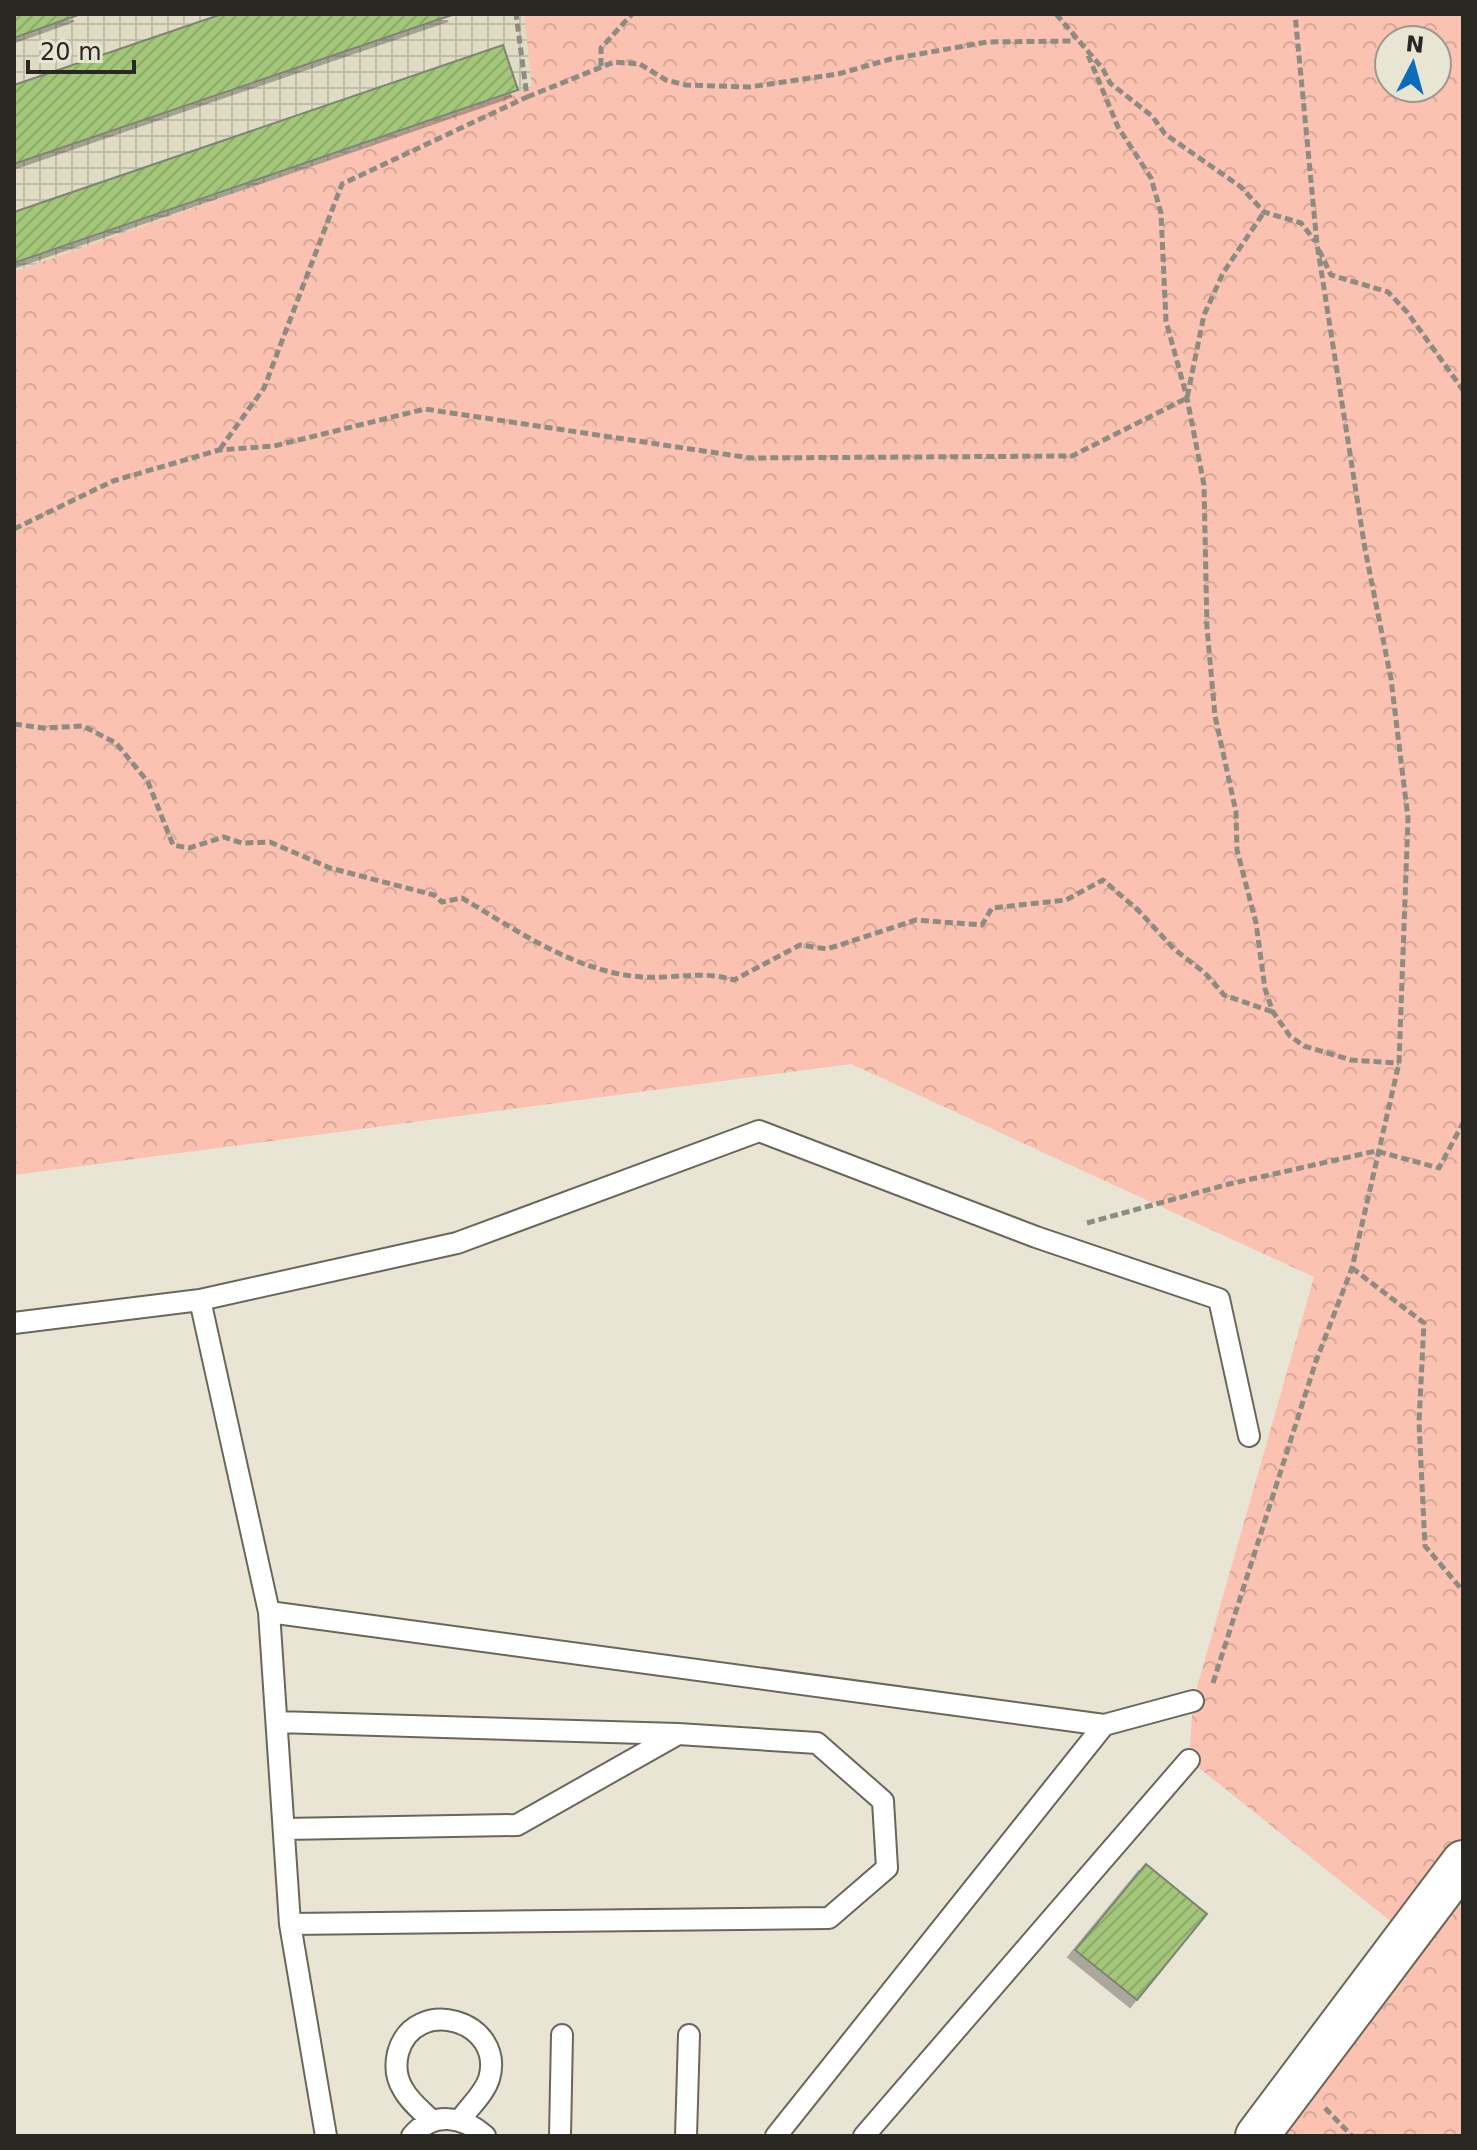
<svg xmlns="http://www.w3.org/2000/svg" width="1477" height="2150" font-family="'DejaVu Sans',sans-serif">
  <defs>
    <pattern id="industrial-grid" width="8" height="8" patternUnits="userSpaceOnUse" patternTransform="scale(2)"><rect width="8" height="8" fill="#e0dcc4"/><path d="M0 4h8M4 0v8" fill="none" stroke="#c0bda8"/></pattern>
    <pattern id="forest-crowns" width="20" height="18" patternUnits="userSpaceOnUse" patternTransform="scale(2)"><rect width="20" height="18" fill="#fbc2b1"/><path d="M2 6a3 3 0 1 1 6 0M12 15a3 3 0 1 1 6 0" fill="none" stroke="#d7a798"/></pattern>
    <pattern id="building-hatch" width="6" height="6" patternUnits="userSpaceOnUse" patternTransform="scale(2)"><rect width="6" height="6" fill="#a3c679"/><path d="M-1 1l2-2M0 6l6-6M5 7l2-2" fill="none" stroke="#8caa68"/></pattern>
    <filter id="shadow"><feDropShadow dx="-7" dy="7" stdDeviation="0" flood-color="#0004"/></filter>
  </defs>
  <rect width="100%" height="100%" fill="#e8e5d5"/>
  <path fill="url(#industrial-grid)" d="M 14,14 L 524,14 L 533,87 L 14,272 Z"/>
  <path fill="url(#forest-crowns)" fill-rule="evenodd" d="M 524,14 L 1463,14 L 1463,2136 L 1257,2136 L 1408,1935 L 1189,1760 L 1193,1701 L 1314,1277 L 851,1064 L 14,1175 L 14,272 L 532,87 ZM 1389,40 L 1437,40 L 1437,88 L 1389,88 Z"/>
  <path fill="url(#building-hatch)" stroke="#7d8476" stroke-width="2" filter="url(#shadow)" d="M 14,14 L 81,14 L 14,38 Z
    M 222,14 L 455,14 L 14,164 L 14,85 Z
    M 503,45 L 518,90 L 14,263 L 14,212 Z
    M 1146,1864 L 1207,1914 L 1137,2000 L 1075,1950 Z"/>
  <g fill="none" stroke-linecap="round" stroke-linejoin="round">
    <defs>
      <path id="service" d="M 200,1300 L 269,1612 L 290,1924 L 326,2136
        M 14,1323 L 200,1300 L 457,1243 L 759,1131 L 1036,1237 L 1219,1299 L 1249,1436
        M 269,1612 L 1104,1725 L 1193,1701
        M 277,1722 L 678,1734 L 817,1743 L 883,1801 L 887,1868 L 829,1918 L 290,1924
        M 284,1829 L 517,1825 L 678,1734
        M 432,2121 C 422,2111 409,2101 403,2089 C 396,2078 395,2066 398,2053 C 414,1994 506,2020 489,2079 C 484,2094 470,2106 461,2119
        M 412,2136 C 433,2111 463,2116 485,2136
        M 560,2136 L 562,2035
        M 686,2136 L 689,2035
        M 776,2136 L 1104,1725
        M 864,2136 L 1189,1760"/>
      <path id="minor" d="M 1257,2136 L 1463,1862"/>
    </defs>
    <use href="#service" stroke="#6a6759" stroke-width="24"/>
    <use href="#minor" stroke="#6a6759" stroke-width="46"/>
    <path stroke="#8e8c80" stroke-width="5" stroke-dasharray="8 4" stroke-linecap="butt" d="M 1056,14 L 1103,69 L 1110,83 L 1152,116 L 1165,134 L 1241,187 L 1264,212 L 1301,223 L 1315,241
      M 1088,55 L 1118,127 L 1151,178 L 1161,213 L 1166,321 L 1187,398 L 1204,485 L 1207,628 L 1215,716 L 1236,812 L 1237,850 L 1256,923 L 1265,989 L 1273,1012 L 1290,1036 L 1304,1046 L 1351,1060 L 1399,1063
      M 601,66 L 601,48 L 632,14
      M 527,97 L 614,62 L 640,64 L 666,80 L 686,85 L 749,87 L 838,74 L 891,59 L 987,42 L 1072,41 L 1076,36
      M 1319,250 L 1331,275 L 1388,292 L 1407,312 L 1463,390
      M 220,449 L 264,388 L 342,184 L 527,97 L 516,14
      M 14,529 L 113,481 L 219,450 L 274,446 L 425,409 L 750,458 L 1072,456 L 1187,398 L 1204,315 L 1223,273 L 1264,212
      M 14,724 L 43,728 L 83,726 L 116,743 L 148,782 L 173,845 L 189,848 L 224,837 L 242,843 L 270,842 L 330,868 L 434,895 L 442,902 L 462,898 C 518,931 575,972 642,977 C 677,979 700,970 734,980 L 800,945 L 827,949 L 916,920 L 982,925 L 992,908 L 1066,900 L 1103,880 L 1138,910 L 1174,949 L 1205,973 L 1224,995 L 1273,1012
      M 1087,1223 L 1229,1184 L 1376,1151 L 1439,1168 L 1463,1123
      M 1352,1268 L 1424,1323 L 1419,1422 L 1425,1546 L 1463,1591
      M 1213,1683 L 1316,1361 L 1352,1268 L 1399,1063 L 1408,818 L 1391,679 L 1365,549 L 1317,244 L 1295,14
      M 1325,2108 L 1352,2136"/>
    <use href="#service" stroke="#fff" stroke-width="20"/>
    <use href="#minor" stroke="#fff" stroke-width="42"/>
  </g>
  <rect width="1477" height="2150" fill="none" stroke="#282721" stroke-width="32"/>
  <g transform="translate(1413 64) rotate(6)"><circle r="38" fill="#e8e5d5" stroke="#9b998d" stroke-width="2"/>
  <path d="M0-6L14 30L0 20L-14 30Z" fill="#0d6cb9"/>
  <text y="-12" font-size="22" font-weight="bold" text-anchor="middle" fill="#282721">N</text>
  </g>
  <path d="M28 60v12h106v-12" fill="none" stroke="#282721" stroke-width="4"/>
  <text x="40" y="60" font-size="24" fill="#282721" stroke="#e8e5d5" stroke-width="6" paint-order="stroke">20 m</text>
</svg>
